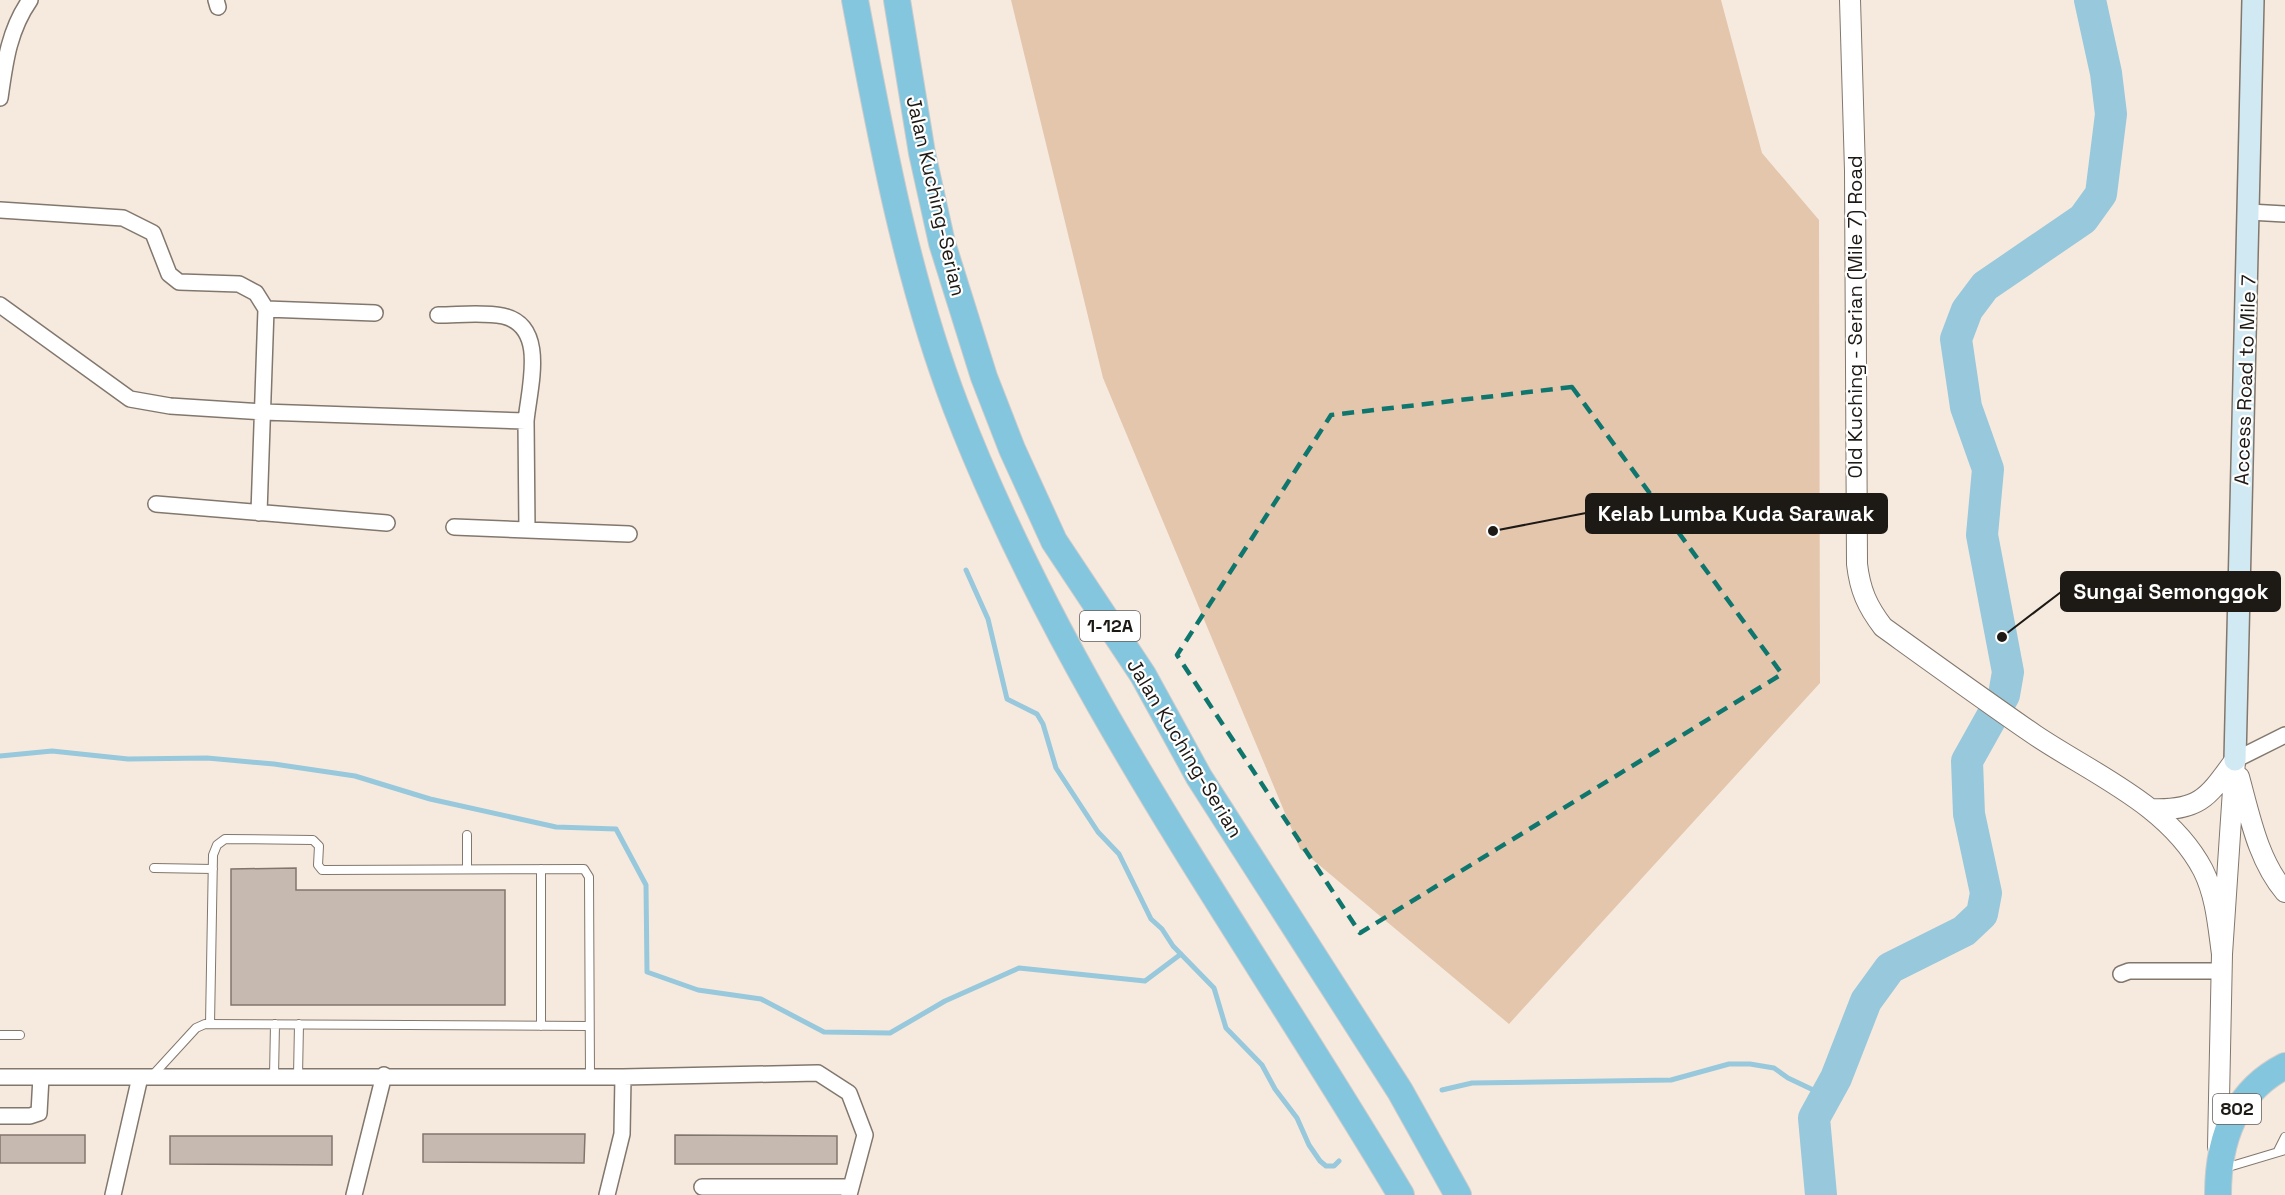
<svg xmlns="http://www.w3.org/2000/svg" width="2285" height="1195" font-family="'Space Grotesk',sans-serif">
  <rect width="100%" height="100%" fill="#f6eadf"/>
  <path fill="#e4c6ad" d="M 1011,0 L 1721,0 L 1762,153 L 1819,220 L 1820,683 L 1509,1024 L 1300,849 L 1103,378 Z"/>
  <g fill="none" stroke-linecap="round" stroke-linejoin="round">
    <path stroke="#98c8dc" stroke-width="5" d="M 966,570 L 988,619 L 1007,699 L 1037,714 L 1043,724 L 1056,768 L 1098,832 L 1119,854 L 1151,919 L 1162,929 L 1173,946 L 1214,988 L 1226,1028 L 1262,1065 L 1275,1089 L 1297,1118 L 1309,1145 L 1320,1161 L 1326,1166 L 1334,1166 L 1339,1161
      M 0,756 L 52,751 L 128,759 L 207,758 L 274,764 L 355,776 L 430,799 L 556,827 L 616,829 L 646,885 L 647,972 L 698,990 L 761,999 L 824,1032 L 890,1033 L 945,1001 L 1019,968 L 1145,981 L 1181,954
      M 1442,1090 L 1472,1083 L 1671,1080 L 1729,1064 L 1750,1064 L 1774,1068 L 1788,1078 L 1826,1096"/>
    <path stroke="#98c8dc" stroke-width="32" d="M 1821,1195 L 1814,1118 L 1836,1078 L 1866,1001 L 1890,968 L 1964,931 L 1982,914 L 1986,893 L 1969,814 L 1967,761 L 2004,695 L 2008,672 L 1982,535 L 1988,469 L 1966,407 L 1956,339 L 1967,310 L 1985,286 L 2083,219 L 2101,194 L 2111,114 L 2106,73 L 2090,0"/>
  </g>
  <path fill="#c6bab0" stroke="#81766d" stroke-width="1.5" d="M 296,868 L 296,890 L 505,890 L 505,1005 L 231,1005 L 231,869 Z
    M 423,1134 L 585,1134 L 584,1163 L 423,1162 Z
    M 0,1135 L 85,1135 L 85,1163 L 0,1163 Z
    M 675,1135 L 837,1136 L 837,1164 L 675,1164 Z
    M 170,1136 L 332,1136 L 332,1165 L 170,1164 Z"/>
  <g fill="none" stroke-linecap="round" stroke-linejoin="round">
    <defs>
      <path id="service" d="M 467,835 L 467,869
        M 154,868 L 213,869
        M 541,869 L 541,1026
        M 210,1024 L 213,855 L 217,845 L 225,839 L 313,840 L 319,846 L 318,865 L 322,870 L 584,869 L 589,877 L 590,1076
        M 0,1035 L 20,1035
        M 152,1076 L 196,1028 L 205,1024 L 589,1026
        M 274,1076 L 275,1024
        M 298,1076 L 299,1024
        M 2278,1151 L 2285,1137
        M 2225,1168 L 2285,1150"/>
      <path id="minor" d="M 216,0 L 218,7
        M 0,98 C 5,62 9,30 30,0
        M 0,210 L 123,218 L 153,233 L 169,274 L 179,282 L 239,284 L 256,293 L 266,309 L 259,513
        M 2249,212 L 2285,214
        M 0,305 L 130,399 L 170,406 L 263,412 L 526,421 L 527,530 L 454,527
        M 266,309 L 375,313
        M 438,315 C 459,315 483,312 503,316 C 548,326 529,388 526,421
        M 156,504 L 387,523
        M 527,530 L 629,534
        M 2235,760 L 2285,735
        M 2121,974 L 2129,971 L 2221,971
        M 0,1077 L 623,1077 L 818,1073 L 849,1093 L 865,1135 L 849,1195
        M 0,1116 L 30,1116 L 39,1113 L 41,1077
        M 702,1187 L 851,1187
        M 113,1195 L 140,1077
        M 354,1195 L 384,1075
        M 607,1195 L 622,1134 L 623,1077"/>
      <path id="tertiary" d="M 1850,0 L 1855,171 L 1857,564 C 1860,590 1867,606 1883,627 C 1933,663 1984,700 2035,735 C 2093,774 2169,805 2203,870 C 2216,896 2218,925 2222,954
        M 2239,777 C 2250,817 2258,860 2285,892
        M 2151,809 C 2200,811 2208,797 2235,760
        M 2218,1147 L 2222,954 L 2235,760"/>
      <path id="secondary" d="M 2235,760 L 2253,0"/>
      <path id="trunk" d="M 855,0 C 881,137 906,276 956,407 C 1065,690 1247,936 1401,1195
        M 897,0 L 922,153 L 942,243 L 984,377 L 1012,449 L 1054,541 L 1143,675 L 1199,777 L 1400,1091 L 1458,1195
        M 2218,1195 C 2218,1141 2234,1092 2285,1066"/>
    </defs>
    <use href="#service" stroke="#82776d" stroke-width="10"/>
    <use href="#minor" stroke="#82776d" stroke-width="18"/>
    <use href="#tertiary" stroke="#82776d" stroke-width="22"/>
    <use href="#secondary" stroke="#82776d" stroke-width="24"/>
    <use href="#trunk" stroke="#cdcccc" stroke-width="28"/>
    <use href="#service" stroke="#fff" stroke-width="8"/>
    <use href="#minor" stroke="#fff" stroke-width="15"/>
    <use href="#tertiary" stroke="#fff" stroke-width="20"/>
    <use href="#secondary" stroke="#d1e9f3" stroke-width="21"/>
    <use href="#trunk" stroke="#84c6de" stroke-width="26"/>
  </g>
  <path fill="none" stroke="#0f766e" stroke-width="4.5" stroke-dasharray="12 8" stroke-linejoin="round" d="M 1572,387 L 1782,674 L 1360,933 L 1177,655 L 1331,415 Z"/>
  <g text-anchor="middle" stroke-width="4.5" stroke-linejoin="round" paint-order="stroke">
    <g fill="#fff" stroke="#615e5b" stroke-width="1.5">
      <rect x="1080" y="611" width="60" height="30" rx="4.5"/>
      <rect x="2213" y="1094" width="48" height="30" rx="4.5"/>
    </g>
    <g font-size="18" font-weight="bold" fill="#1d1915">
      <text x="1110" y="632">1-12A</text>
      <text x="2237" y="1115">802</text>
    </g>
    <g font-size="20" fill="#1d1915" stroke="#fff">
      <text transform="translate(936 196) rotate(77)" y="7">Jalan Kuching-Serian</text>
      <text transform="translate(1855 317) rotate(-90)" y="7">Old Kuching - Serian (Mile 7) Road</text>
      <text transform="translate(2245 380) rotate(-88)" y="7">Access Road to Mile 7</text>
      <text transform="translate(1185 748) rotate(59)" y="7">Jalan Kuching-Serian</text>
    </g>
  </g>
  <path fill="none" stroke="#1d1915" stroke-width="2" d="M1493 531L1586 513M2002 637L2061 592"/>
  <g fill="#1d1915" stroke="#fff" stroke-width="2">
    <circle cx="1493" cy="531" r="6"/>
    <circle cx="2002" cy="637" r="6"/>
  </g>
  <g fill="#1d1915" stroke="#1d1915" stroke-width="2">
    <rect x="1586" y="494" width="301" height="39" rx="6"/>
    <rect x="2061" y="572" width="219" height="39" rx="6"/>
  </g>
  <g font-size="21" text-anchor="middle" font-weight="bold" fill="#fff">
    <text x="1736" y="521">Kelab Lumba Kuda Sarawak</text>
    <text x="2171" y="599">Sungai Semonggok</text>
  </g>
</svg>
